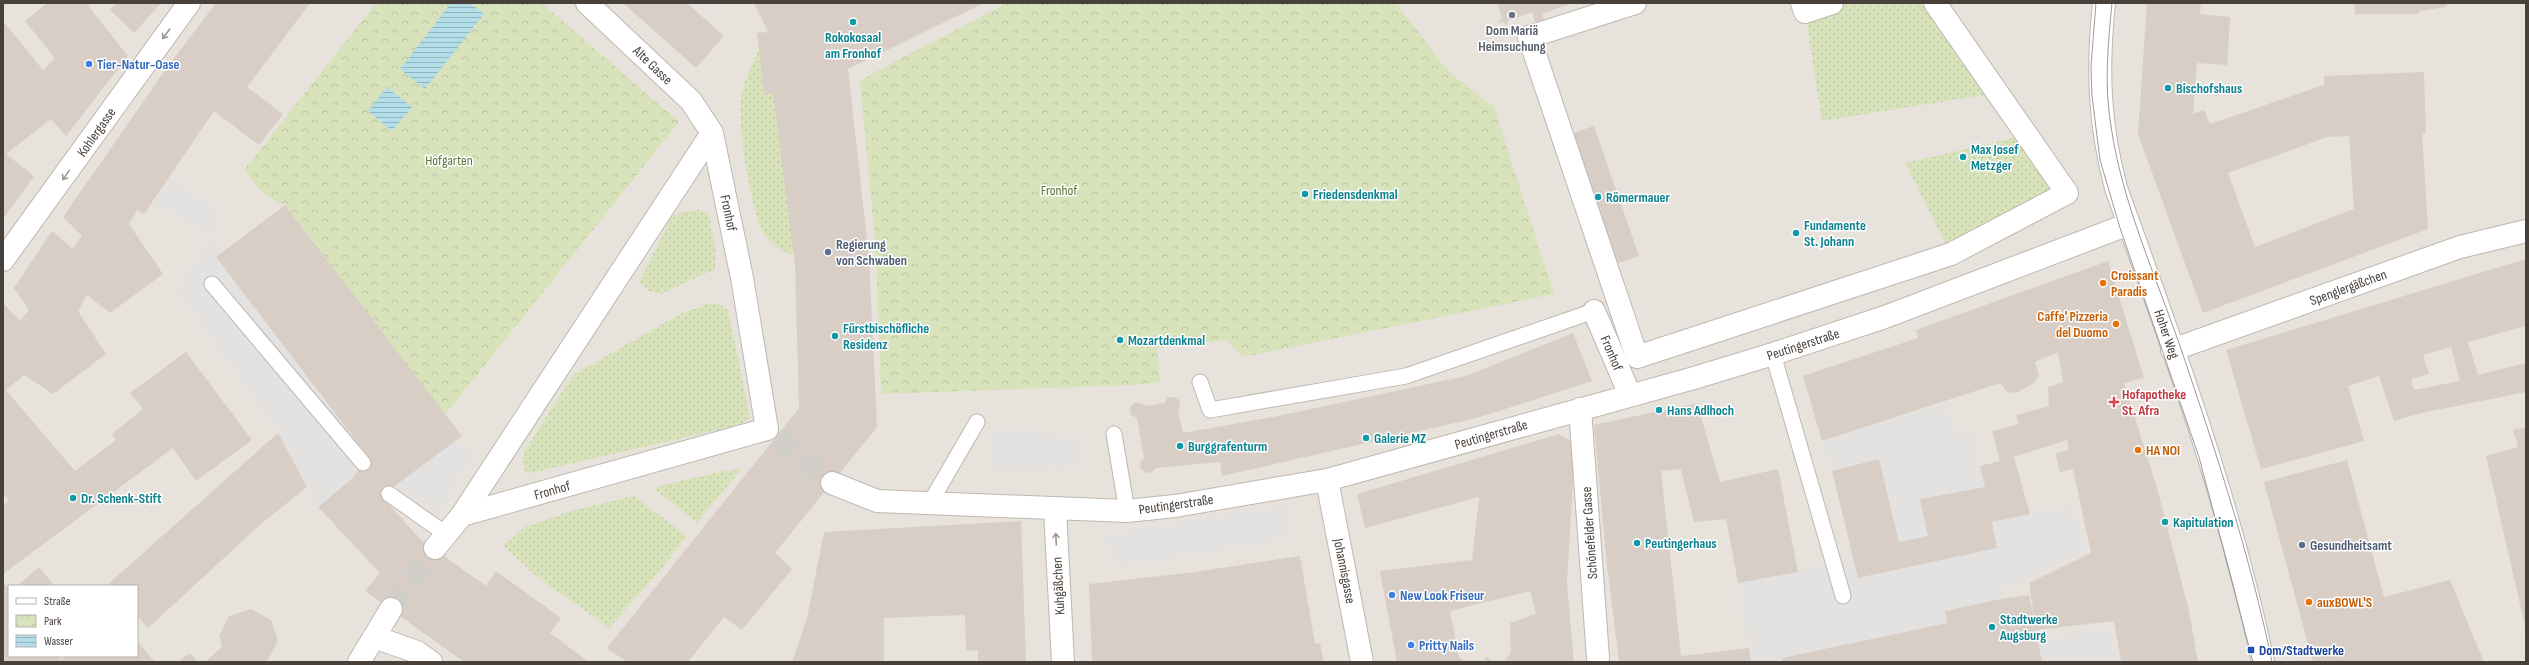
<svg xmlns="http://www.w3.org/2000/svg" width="2529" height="665" font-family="'Sofia Sans Condensed',sans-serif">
  <defs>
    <pattern id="grass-dots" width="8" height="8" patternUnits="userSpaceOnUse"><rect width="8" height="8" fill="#d9e3bb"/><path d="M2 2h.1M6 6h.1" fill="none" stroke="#bcc4a2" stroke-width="1.8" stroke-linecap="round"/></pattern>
    <pattern id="park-crowns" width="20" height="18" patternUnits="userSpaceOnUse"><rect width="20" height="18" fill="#d9e3bb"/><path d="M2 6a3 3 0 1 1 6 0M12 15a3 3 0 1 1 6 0" fill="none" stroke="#bcc4a2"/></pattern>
    <pattern id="water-rules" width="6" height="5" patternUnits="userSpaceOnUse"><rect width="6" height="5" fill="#b2dde9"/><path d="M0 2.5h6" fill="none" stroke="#93b5be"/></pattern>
  </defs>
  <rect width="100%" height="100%" fill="#f4f1ed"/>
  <path fill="#e8e2dc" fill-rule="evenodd" d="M 3,3 L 2526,3 L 2526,662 L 3,662 ZM 9,586 L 137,586 L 137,656 L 9,656 Z"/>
  <path fill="url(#grass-dots)" d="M 1832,3 L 1935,3 L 1997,93 L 1822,121 L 1805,12 Z
    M 759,48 L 764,94 L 773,94 L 794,254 C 783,255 765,239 761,229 C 750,203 738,128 741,100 C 742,83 753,64 759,48 Z
    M 2026,135 L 2067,193 L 1951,254 L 1905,163 Z
    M 697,210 L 708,211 L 716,251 L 715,269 L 661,294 L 649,291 L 639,282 L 671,219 L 682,212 Z
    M 711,303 L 719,304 L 728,310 L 750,418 L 739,425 L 526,474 L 522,461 L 524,452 L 573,375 L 680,314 Z
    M 741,469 L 697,523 L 655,489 L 663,485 L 724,471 Z
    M 634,496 L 687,536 L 657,574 L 609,628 L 535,575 L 504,546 L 525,527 L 574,510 Z"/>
  <path fill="url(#park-crowns)" d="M 376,3 L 542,3 L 679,122 L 445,415 L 285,205 L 264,195 L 244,170 Z
    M 1007,3 L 1396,3 L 1448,71 L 1494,107 L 1554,294 L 1243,357 L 1226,340 L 1157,348 L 1160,382 L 1136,385 L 881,394 L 876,254 L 860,80 Z"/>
  <path fill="#e4e2e0" d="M 696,3 L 719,3 L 706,13 Z
    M 170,178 L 223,214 L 209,236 L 154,201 Z
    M 212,237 L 224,251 L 216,258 L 367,455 L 353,478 L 318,507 L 278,432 L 176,290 Z
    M 1944,403 L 1958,436 L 1973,432 L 1985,487 L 1920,499 L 1928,536 L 2074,504 L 2085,553 L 1999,591 L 2001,599 L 1945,611 L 1947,623 L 1782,658 L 1783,662 L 1751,662 L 1738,583 L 1798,572 L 1853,552 L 1899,542 L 1879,459 L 1832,471 L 1822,441 Z
    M 993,427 L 1083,439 L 1080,469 L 991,470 Z
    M 454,441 L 473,454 L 438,513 L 397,485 Z
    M 1293,504 L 1286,539 L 1116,567 L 1102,535 Z
    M 2109,629 L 2113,651 L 2121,662 L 2042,662 L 2037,638 Z"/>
  <path fill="url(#water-rules)" d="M 451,3 L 470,3 L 484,14 L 425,89 L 400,69 Z
    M 387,87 L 412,107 L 392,131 L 368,111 Z"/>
  <path fill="#d8cec6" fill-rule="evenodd" d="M 47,3 L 86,3 L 128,56 L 66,136 L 51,119 L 6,154 L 34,176 L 3,219 L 3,21 L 43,70 L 55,58 L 25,21 Z
    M 116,3 L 161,3 L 134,33 L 110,10 Z
    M 216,3 L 310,3 L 247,87 L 283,114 L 259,145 L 214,111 L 144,214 L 137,210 L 129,224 L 163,274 L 110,313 L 87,295 L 78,311 L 106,354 L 53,394 L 24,375 L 6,390 L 75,471 L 116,440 L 112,434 L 143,409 L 130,393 L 186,352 L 252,440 L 196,481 L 173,448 L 3,574 L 3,505 L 9,501 L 3,494 L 3,303 L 20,321 L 29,310 L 14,288 L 52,231 L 73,249 L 82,236 L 63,217 L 168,66 Z
    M 623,3 L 687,3 L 724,36 L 696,68 Z
    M 754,3 L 984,3 L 848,69 L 869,258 L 877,427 L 775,553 L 792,569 L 742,630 L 724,617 L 688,662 L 627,662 L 607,648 L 799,408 L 795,265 L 773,94 L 764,94 L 757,33 L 768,32 Z
    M 1497,3 L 1573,3 L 1542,14 L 1545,22 L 1536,25 L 1532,12 L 1507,21 L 1508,24 L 1505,26 L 1504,22 L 1499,23 L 1498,20 L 1502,19 Z
    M 2147,3 L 2201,3 L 2200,14 L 2230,17 L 2227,65 L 2197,63 L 2193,114 L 2204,110 L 2210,124 L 2324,85 L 2324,76 L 2424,72 L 2426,133 L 2422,133 L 2428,229 L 2203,313 L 2138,134 ZM 2349,136 L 2354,209 L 2255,247 L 2228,173 L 2327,137 Z
    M 2355,3 L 2448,3 L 2445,7 L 2419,11 L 2419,14 L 2355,14 Z
    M 1594,126 L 1639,256 L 1618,263 L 1573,133 Z
    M 285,205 L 462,436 L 392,488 L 385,500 L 420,539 L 486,586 L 496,571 L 561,618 L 550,633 L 589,662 L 464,662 L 365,591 L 380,573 L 318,507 L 353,478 L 367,455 L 216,257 Z
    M 2526,259 L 2526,326 L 2468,342 L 2478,375 L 2526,363 L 2526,392 L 2421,413 L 2394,421 L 2379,376 L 2348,386 L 2364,441 L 2261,469 L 2226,350 ZM 2451,347 L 2460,381 L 2414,390 L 2411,379 L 2429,374 L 2423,355 Z
    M 2108,261 L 2144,378 L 2124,383 L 2157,488 L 2189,611 L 2198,662 L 2121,662 L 2114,621 L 2036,630 L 2042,662 L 1783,662 L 1782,658 L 1947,623 L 1945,611 L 2001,599 L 2029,595 L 2035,622 L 2029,583 L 2091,553 L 2073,469 L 2060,472 L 2055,453 L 2069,450 L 2067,440 L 2014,457 L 2030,514 L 1992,522 L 1997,548 L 1858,578 L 1832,471 L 1879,459 L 1899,542 L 1928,536 L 1920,499 L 1985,487 L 1980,466 L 2000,461 L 1992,431 L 2019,424 L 2016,415 L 2049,406 L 2048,387 L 2063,382 L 2058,352 L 2035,362 L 2039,375 L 2034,383 L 2016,393 L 2007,392 L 2000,383 L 1822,441 L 1803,376 L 1918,338 L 1916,330 Z
    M 1573,333 L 1592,381 L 1477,418 L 1222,476 L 1220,462 L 1156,468 L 1152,472 L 1147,473 L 1141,469 L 1140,464 L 1144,458 L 1137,418 L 1131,415 L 1130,408 L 1134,403 L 1140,403 L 1146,406 L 1164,403 L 1168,397 L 1174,397 L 1179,400 L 1180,406 L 1178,410 L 1183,433 L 1278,416 L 1466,376 Z
    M 1697,403 L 1720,482 L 1778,469 L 1798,572 L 1738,583 L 1726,519 L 1694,522 L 1681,469 L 1661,471 L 1681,656 L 1749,648 L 1751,662 L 1619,662 L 1607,566 L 1594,425 Z
    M 2526,427 L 2526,626 L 2525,626 L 2486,456 L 2518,447 L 2513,430 Z
    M 278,433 L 307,487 L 261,524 L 148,628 L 137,616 L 137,586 L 106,586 Z
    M 1559,434 L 1575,443 L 1567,584 L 1574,662 L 1504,662 L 1511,652 L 1510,623 L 1536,614 L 1530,591 L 1450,611 L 1459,657 L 1465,662 L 1397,662 L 1380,571 L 1472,560 L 1479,497 L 1365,528 L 1357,494 Z
    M 2347,460 L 2384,597 L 2450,580 L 2484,662 L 2313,662 L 2264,482 Z
    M 1021,521 L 1026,662 L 978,662 L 978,650 L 966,651 L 965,615 L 884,618 L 884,662 L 792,662 L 807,618 L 824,532 Z
    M 1300,556 L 1315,644 L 1320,643 L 1324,662 L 1092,662 L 1089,584 L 1195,572 Z
    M 39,567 L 55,586 L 17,586 Z
    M 3,582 L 9,589 L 9,656 L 58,656 L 61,660 L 66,656 L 137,656 L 137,641 L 155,662 L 6,662 L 3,658 Z
    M 251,609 L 271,620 L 278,641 L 267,661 L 205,662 L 222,647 L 219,636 L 229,616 Z
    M 190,653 L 198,662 L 178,662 Z
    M 1487,657 L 1494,662 L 1482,662 Z"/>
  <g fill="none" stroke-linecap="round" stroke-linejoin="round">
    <path stroke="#d2cec9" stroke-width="22" stroke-dasharray="22 11" stroke-linecap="butt" d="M 776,437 L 832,483
      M 391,609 L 435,548"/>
    <defs>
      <path id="service" d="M 212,284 L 363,463
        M 1773,354 L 1843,596
        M 1200,382 L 1210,410 L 1406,376 L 1594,311
        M 1114,434 L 1127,511
        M 389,494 L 446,534
        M 930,503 L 977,422"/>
      <path id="pedestrian" d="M 1635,3 L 1529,37 L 1637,357 L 1951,254 L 2067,193 L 1935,3
        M 1802,3 L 1805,12 L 1832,3"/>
      <path id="minor" d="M 587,3 L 691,101 L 712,133
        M 2104,3 C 2097,69 2099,124 2116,188 C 2172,343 2229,500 2263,662
        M 3,260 L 189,3
        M 1594,311 L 1630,395
        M 2172,350 L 2460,247 L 2526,231
        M 1580,409 L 1598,658
        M 1327,480 L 1362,662
        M 832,483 L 877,501 L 1127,511 L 1175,506 L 1327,480 L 1694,378 L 1773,354 L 1885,317 L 2129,224
        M 1055,510 L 1063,662
        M 462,515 L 767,429
        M 435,548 L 462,515 L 712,133 L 742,278 L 767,429
        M 374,637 L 417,652 L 431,662
        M 359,662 L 391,609"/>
    </defs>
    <use href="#service" stroke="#bfb7b0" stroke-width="17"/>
    <use href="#pedestrian" stroke="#bfb7b0" stroke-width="24"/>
    <use href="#minor" stroke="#bfb7b0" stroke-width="24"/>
    <use href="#service" stroke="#fff" stroke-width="15"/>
    <use href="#pedestrian" stroke="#fff" stroke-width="22"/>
    <use href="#minor" stroke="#fff" stroke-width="22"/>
    <path stroke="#9a9a9a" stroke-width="1" d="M 2096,3 L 2091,66 L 2092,96 L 2100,160 L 2120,228 L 2199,457 L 2253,662
      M 2112,3 C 2108,44 2104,85 2111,126 C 2122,203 2156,276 2181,349 C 2216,452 2250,555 2272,662"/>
  </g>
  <defs><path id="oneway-shaft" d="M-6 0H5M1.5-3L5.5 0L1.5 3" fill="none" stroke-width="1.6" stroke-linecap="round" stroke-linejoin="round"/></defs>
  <g stroke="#9a9693">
    <use href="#oneway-shaft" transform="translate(166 34) rotate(127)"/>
    <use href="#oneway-shaft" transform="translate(66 175) rotate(125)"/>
    <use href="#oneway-shaft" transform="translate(1056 539) rotate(-93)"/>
  </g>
  <circle fill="#6b7280" stroke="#fff" stroke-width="1.5" cx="1512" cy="15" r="4"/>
  <g fill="#0f9aa8" stroke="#fff" stroke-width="1.5">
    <circle cx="853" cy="22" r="4"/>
    <circle cx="2168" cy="88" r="4"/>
    <circle cx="1963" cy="157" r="4"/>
    <circle cx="1305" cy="194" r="4"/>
    <circle cx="1598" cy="197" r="4"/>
    <circle cx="1796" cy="233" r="4"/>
    <circle cx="835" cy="336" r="4"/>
    <circle cx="1120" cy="340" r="4"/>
    <circle cx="1659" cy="410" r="4"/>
    <circle cx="1366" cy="438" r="4"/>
    <circle cx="1180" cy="446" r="4"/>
    <circle cx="73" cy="498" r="4"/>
    <circle cx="2165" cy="522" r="4"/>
    <circle cx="1637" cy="543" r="4"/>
    <circle cx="1992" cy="627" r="4"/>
  </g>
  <g fill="#3f7fe0" stroke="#fff" stroke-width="1.5">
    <circle cx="89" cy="64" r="4"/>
    <circle cx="1392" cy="595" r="4"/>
    <circle cx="1411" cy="645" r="4"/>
  </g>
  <g fill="#5c6f8a" stroke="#fff" stroke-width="1.5">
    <circle cx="828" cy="252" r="4"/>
    <circle cx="2302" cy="545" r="4"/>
  </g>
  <g fill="#e8710a" stroke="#fff" stroke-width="1.5">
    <circle cx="2103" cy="283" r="4"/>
    <circle cx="2116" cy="324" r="4"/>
    <circle cx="2138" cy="450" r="4"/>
    <circle cx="2309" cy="602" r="4"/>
  </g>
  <path fill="#e0444e" stroke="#fff" stroke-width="1.5" d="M2112 396h4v4h4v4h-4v4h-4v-4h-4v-4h4z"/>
  <rect fill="#1a4fb4" stroke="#fff" stroke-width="1.5" x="2247" y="646" width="8" height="8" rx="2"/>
  <g text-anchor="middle" stroke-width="3" stroke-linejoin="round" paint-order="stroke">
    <g font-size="14" font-weight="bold" fill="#5b616d" stroke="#fff">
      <text x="1512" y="35">Dom Mariä<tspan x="1512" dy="16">Heimsuchung</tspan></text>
    </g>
    <g font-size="14" font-weight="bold" fill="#0d838f" stroke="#fff" text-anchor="start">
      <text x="853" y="42" text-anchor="middle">Rokokosaal<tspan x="853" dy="16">am Fronhof</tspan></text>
      <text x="2176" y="93">Bischofshaus</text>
      <text x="1971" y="154">Max Josef<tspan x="1971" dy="16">Metzger</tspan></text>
      <text x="1313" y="199">Friedensdenkmal</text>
      <text x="1606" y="202">Römermauer</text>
      <text x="1804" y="230">Fundamente<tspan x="1804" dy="16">St. Johann</tspan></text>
      <text x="843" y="333">Fürstbischöfliche<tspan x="843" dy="16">Residenz</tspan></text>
      <text x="1128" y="345">Mozartdenkmal</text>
      <text x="1667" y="415">Hans Adlhoch</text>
      <text x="1374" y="443">Galerie MZ</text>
      <text x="1188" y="451">Burggrafenturm</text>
      <text x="81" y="503">Dr. Schenk-Stift</text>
      <text x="2173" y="527">Kapitulation</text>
      <text x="1645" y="548">Peutingerhaus</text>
      <text x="2000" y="624">Stadtwerke<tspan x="2000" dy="16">Augsburg</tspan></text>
    </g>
    <g font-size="14" font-weight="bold" fill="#366cbe" stroke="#fff" text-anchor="start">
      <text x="97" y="69">Tier-Natur-Oase</text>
      <text x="1400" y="600">New Look Friseur</text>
      <text x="1419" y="650">Pritty Nails</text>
    </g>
    <g font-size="14" fill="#48403b" stroke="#fff">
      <text transform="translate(653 65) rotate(44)" y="5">Alte Gasse</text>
      <text transform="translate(96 132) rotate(-55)" y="5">Kohlergasse</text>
      <text transform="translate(729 213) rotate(78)" y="5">Fronhof</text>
      <text transform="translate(2348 287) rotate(-20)" y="5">Spenglergäßchen</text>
      <text transform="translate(2167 334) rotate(71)" y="5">Hoher Weg</text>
      <text transform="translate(1803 344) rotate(-18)" y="5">Peutingerstraße</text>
      <text transform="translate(1612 353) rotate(67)" y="5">Fronhof</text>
      <text transform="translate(1491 434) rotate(-16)" y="5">Peutingerstraße</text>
      <text transform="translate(552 490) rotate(-16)" y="5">Fronhof</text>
      <text transform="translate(1176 504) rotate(-8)" y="5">Peutingerstraße</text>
      <text transform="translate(1589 533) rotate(-94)" y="5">Schönefelder Gasse</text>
      <text transform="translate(1345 571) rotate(79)" y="5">Johannisgasse</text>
      <text transform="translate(1058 586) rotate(-93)" y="5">Kuhgäßchen</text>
    </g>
    <g font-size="14" fill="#597434" stroke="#fff">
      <text x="449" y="165">Hofgarten</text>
      <text x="1059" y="195">Fronhof</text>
    </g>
    <g font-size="14" font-weight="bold" fill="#4e5e75" stroke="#fff" text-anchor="start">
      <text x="836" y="249">Regierung<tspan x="836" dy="16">von Schwaben</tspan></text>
      <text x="2310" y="550">Gesundheitsamt</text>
    </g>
    <g font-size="14" font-weight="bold" fill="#c56008" stroke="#fff" text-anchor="start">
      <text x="2111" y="280">Croissant<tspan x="2111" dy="16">Paradis</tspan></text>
      <text x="2108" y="321" text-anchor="end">Caffe' Pizzeria<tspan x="2108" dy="16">del Duomo</tspan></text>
      <text x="2146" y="455">HA NOI</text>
      <text x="2317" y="607">auxBOWL'S</text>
    </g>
    <g font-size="14" font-weight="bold" fill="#be3a42" stroke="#fff" text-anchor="start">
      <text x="2122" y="399">Hofapotheke<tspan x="2122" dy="16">St. Afra</tspan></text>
    </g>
    <g font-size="14" font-weight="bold" fill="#164399" stroke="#fff" text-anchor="start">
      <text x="2259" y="655">Dom/Stadtwerke</text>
    </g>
  </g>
  <rect width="2529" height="665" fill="none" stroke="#48403b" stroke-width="8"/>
  <rect x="8" y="585" width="130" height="72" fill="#ffffff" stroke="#b6b3b1"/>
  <rect x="16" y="598" width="20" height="6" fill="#ffffff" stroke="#b6b3b1"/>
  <text x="44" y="605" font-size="12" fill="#48403b">Straße</text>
  <rect x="16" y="615" width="20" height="12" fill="url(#park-crowns)" stroke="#b6b3b1"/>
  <text x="44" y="625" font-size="12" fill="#48403b">Park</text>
  <rect x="16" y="635" width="20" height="12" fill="url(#water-rules)" stroke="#b6b3b1"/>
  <text x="44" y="645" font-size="12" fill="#48403b">Wasser</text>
</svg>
